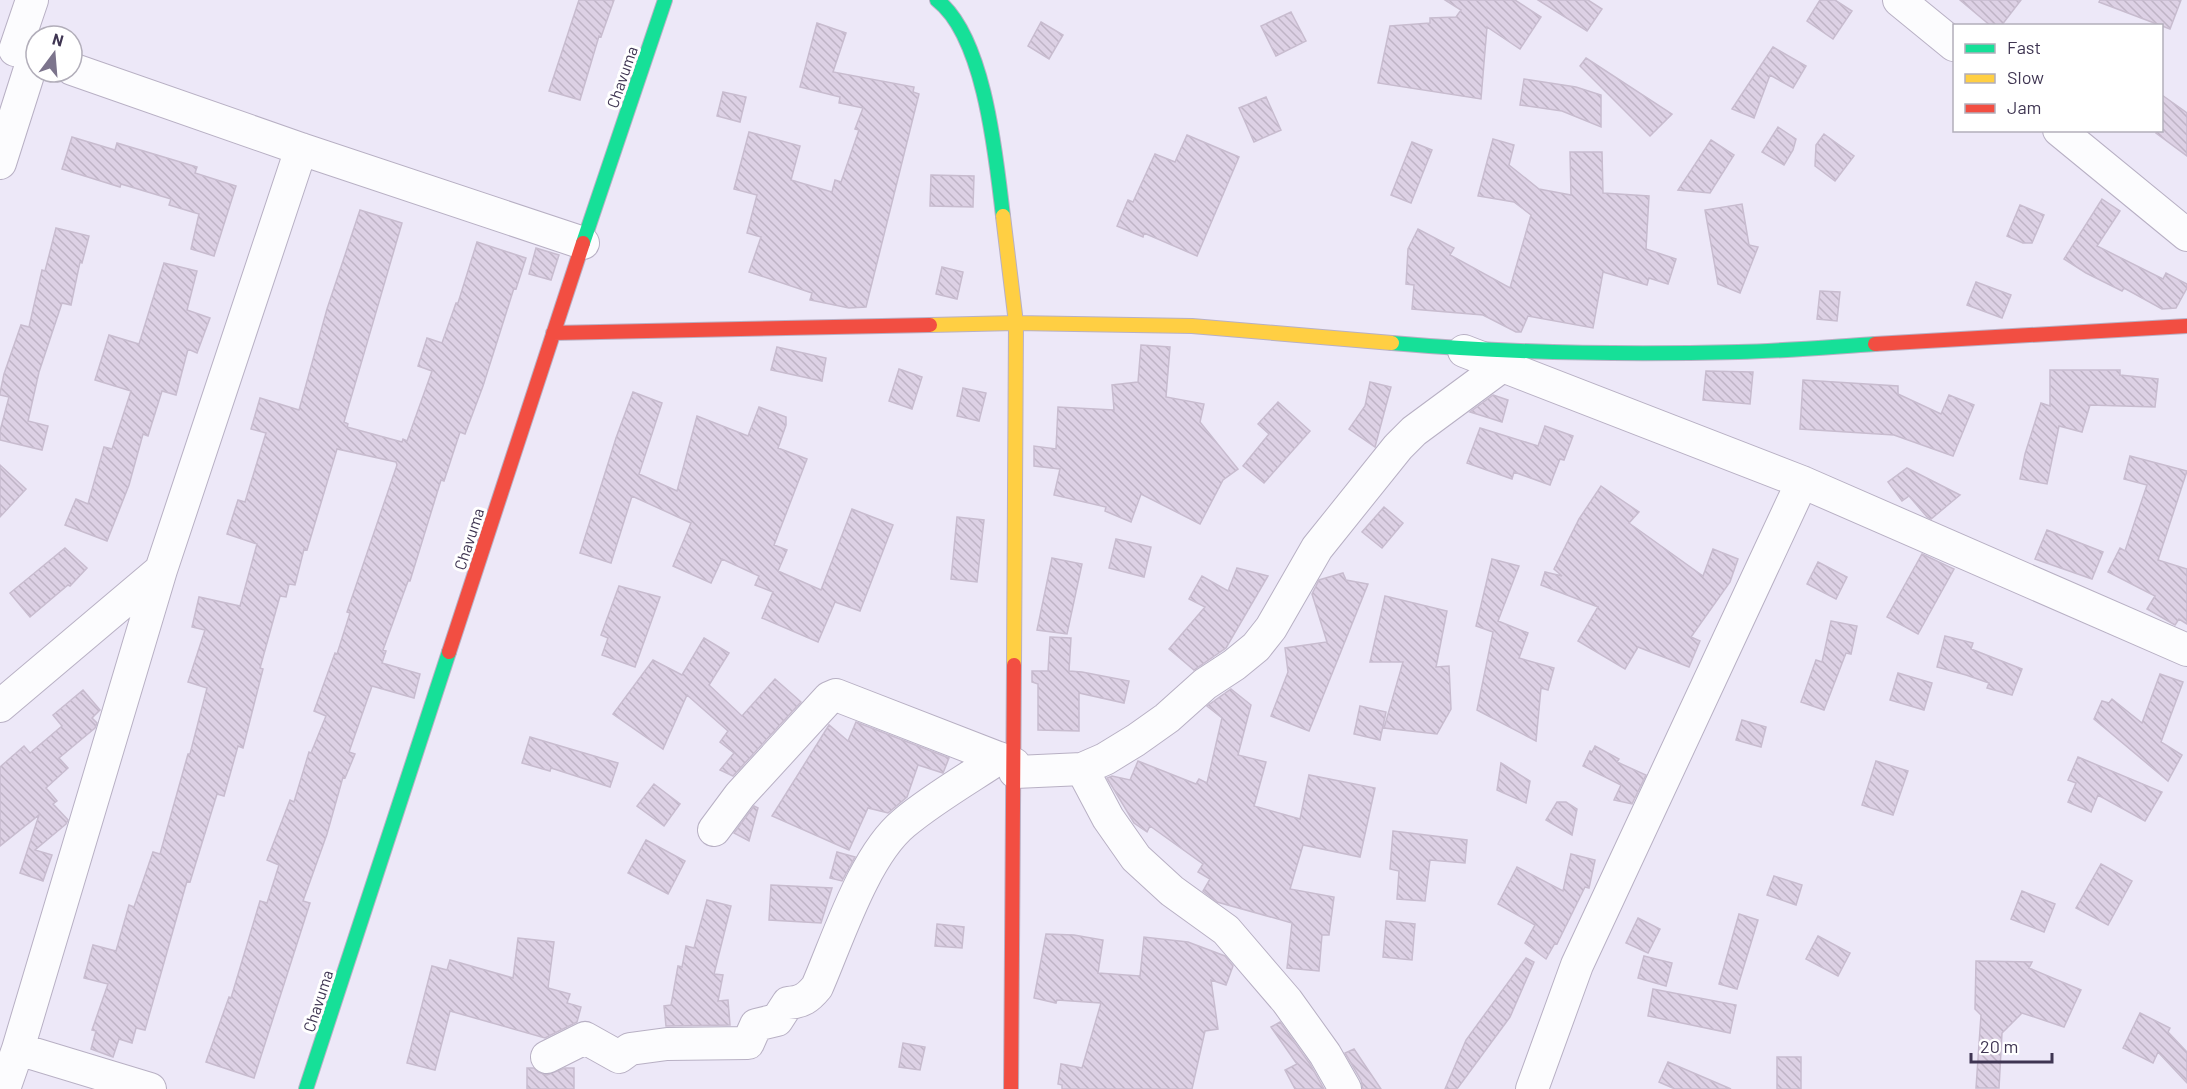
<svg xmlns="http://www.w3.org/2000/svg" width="2187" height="1089" font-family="Barlow,sans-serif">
  <defs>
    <pattern id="building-back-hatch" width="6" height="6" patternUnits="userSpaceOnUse" patternTransform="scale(1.5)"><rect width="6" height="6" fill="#ddd1e5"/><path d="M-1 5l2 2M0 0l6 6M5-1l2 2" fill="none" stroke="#bfb4c6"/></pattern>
  </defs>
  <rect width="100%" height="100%" fill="#ede8f8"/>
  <path fill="url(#building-back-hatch)" stroke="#c8bccf" stroke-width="1.5" d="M 579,0 L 614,0 L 601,37 L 599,36 L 580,100 L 549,91 Z
    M 1445,0 L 1515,0 L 1541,17 L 1520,49 L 1487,27 L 1481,99 L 1378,83 L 1390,26 L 1430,23 L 1430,18 L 1456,17 L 1461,10 Z
    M 1538,0 L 1588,0 L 1602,9 L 1587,31 Z
    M 1820,0 L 1835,0 L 1852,11 L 1833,39 L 1807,21 Z
    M 1960,0 L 2021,0 L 2001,26 L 1991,26 Z
    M 2100,0 L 2181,0 L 2170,29 L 2099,2 Z
    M 1291,12 L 1306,41 L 1276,56 L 1261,26 Z
    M 1041,22 L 1063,35 L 1049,59 L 1028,46 Z
    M 817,23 L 846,33 L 833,72 L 914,87 L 913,92 L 919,94 L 866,307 L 849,308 L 810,300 L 812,293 L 749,272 L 761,237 L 747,233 L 757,195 L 734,189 L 749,132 L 800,146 L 791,180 L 832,192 L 835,180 L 841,182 L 859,130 L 855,129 L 863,108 L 839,103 L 840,97 L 800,87 Z
    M 1773,47 L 1806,66 L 1793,88 L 1770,75 L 1754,118 L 1732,109 Z
    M 1586,58 L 1672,114 L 1650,136 L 1580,66 Z
    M 1524,79 L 1576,87 L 1601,95 L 1601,127 L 1562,111 L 1520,105 Z
    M 723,92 L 746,97 L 740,122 L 717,116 Z
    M 2162,95 L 2187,113 L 2187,156 L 2156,133 L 2158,130 L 2162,130 Z
    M 1266,97 L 1281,130 L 1254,142 L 1239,108 Z
    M 1778,127 L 1796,139 L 1793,150 L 1784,165 L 1762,152 Z
    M 1824,134 L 1854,156 L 1835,181 L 1815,166 L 1816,145 Z
    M 1187,135 L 1239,157 L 1197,256 L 1144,233 L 1143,237 L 1117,226 L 1128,200 L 1133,202 L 1155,154 L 1175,162 Z
    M 72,137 L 115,150 L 117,143 L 197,167 L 195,173 L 236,186 L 214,256 L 191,249 L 199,214 L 169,205 L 171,199 L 121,184 L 120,187 L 62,169 Z
    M 1493,139 L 1514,145 L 1509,165 L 1539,189 L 1571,195 L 1570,152 L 1602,152 L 1603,193 L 1649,196 L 1646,249 L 1676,259 L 1668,284 L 1649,278 L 1647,285 L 1603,272 L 1593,328 L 1528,316 L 1521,332 L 1516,332 L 1483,315 L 1412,309 L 1414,285 L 1406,284 L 1408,249 L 1418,229 L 1454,248 L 1450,255 L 1510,288 L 1531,215 L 1514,202 L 1478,196 Z
    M 1711,140 L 1734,155 L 1710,193 L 1678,190 Z
    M 1412,142 L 1432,150 L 1411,203 L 1391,195 Z
    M 931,175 L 974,176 L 973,207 L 930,206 Z
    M 2102,199 L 2120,211 L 2097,246 L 2163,279 L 2166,273 L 2187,284 L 2187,288 L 2176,308 L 2162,309 L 2124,288 L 2122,291 L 2086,273 L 2064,259 Z
    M 1742,204 L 1749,245 L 1758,247 L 1740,293 L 1718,284 L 1705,210 Z
    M 2020,205 L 2044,215 L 2032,243 L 2023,243 L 2007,236 Z
    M 360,210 L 402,223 L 344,422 L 348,424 L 347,427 L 402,442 L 403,439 L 407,441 L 432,371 L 418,366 L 427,338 L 442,343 L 456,303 L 458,303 L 477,242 L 526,258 L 516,289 L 514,288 L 483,386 L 465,434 L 460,432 L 444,481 L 441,480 L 410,581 L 408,581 L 383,650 L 386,651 L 382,663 L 420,674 L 414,698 L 372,686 L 349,752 L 355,754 L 345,778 L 343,777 L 327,834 L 303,901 L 310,903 L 254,1078 L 206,1062 L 229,997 L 231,998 L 260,901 L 267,903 L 279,865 L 267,860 L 290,800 L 294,802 L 309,752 L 311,753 L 326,716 L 314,711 L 335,653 L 337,654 L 350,613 L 347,612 L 397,465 L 396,462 L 337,449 L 307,550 L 304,549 L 295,585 L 289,584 L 286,597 L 280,596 L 260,668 L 263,669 L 243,748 L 238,746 L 224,796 L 217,794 L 190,882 L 187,881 L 145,1030 L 136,1028 L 132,1043 L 119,1039 L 113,1057 L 91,1049 L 96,1031 L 92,1030 L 108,984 L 84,978 L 93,945 L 116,951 L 129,905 L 134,907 L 153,852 L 160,854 L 188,754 L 190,754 L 207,688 L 188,682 L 205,630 L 192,627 L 199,597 L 240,606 L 257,544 L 227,534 L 238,500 L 245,502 L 266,433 L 251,429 L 260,398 L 299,410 L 327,309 Z
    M 56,228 L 89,236 L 82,263 L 80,262 L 71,305 L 62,303 L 39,372 L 28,421 L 48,426 L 42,450 L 0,440 L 0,431 L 9,397 L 0,395 L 0,393 L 4,374 L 21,325 L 29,327 L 42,270 L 45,271 Z
    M 536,248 L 559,255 L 551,280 L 529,274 Z
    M 164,263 L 197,271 L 187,310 L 210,318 L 197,353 L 188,349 L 176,395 L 162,391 L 148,436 L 143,434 L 129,485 L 107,541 L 65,525 L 76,499 L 88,504 L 104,447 L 112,449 L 131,391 L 95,380 L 109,335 L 139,344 Z
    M 942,267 L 963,272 L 957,299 L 936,294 Z
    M 1976,282 L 2011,295 L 2002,318 L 1967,305 Z
    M 1820,291 L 1840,292 L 1837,321 L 1817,319 Z
    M 1141,345 L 1170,347 L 1166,397 L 1204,404 L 1200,422 L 1238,469 L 1223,480 L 1200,524 L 1141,494 L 1131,522 L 1105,511 L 1106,507 L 1054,495 L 1060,469 L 1034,466 L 1034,446 L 1056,449 L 1058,407 L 1114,410 L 1112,385 L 1138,382 Z
    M 777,347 L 826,358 L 822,381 L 771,370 Z
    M 899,369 L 922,377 L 912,409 L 889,401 Z
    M 2050,370 L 2120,370 L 2120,375 L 2158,379 L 2155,407 L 2090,405 L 2082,432 L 2059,426 L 2047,484 L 2020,479 L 2025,454 L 2041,403 L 2050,406 Z
    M 1706,371 L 1753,372 L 1750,404 L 1703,400 Z
    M 1803,380 L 1898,386 L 1898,394 L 1941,414 L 1949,395 L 1974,405 L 1953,456 L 1894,435 L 1800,429 Z
    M 1370,382 L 1391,387 L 1375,447 L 1349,429 L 1365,406 Z
    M 963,388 L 986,393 L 979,421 L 957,416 Z
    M 633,392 L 662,403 L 639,474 L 677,491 L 697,416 L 748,436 L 759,407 L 786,417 L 786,425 L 778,448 L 807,459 L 774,545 L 787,550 L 778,571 L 821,590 L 852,509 L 893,525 L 860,611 L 835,602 L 818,642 L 762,618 L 773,592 L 755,585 L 759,576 L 722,559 L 711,583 L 673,566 L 691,523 L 632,496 L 611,563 L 580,553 L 616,438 Z
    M 1493,395 L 1508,400 L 1502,422 L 1470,412 Z
    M 1278,402 L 1310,431 L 1264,483 L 1243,466 L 1269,434 L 1258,424 Z
    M 1545,426 L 1573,436 L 1564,460 L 1560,459 L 1550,485 L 1514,472 L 1512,479 L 1467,463 L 1480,428 L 1538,446 Z
    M 2130,456 L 2187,471 L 2158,560 L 2187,569 L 2187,624 L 2179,619 L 2175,625 L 2147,609 L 2155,596 L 2108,572 L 2120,548 L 2125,551 L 2147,485 L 2124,479 Z
    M 0,465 L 26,489 L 0,517 Z
    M 1907,468 L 1960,495 L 1931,519 L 1927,517 L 1909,496 L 1902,501 L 1888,482 Z
    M 1601,486 L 1639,512 L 1629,523 L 1703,576 L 1713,549 L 1738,559 L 1730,582 L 1691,637 L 1700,641 L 1689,667 L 1638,647 L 1625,669 L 1578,641 L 1598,607 L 1541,585 L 1545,572 L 1562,576 L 1554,569 L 1579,519 Z
    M 1384,507 L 1403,523 L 1382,548 L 1362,532 Z
    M 957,517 L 984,520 L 977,582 L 951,579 Z
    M 2047,530 L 2103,552 L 2092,579 L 2035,559 Z
    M 1116,539 L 1151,547 L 1144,577 L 1109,568 Z
    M 65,548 L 87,568 L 70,586 L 68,585 L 30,617 L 10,593 Z
    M 1922,554 L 1954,569 L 1918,634 L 1887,617 Z
    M 1052,558 L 1082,564 L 1067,634 L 1037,630 Z
    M 1492,559 L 1519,566 L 1498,621 L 1528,633 L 1519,658 L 1554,668 L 1548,690 L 1541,688 L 1536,741 L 1477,710 L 1493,632 L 1476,626 Z
    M 1818,562 L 1847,577 L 1836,599 L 1807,584 Z
    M 1237,568 L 1268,576 L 1226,648 L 1194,670 L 1169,649 L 1205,607 L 1189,599 L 1202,576 L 1228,591 Z
    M 1343,573 L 1346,580 L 1368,584 L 1309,731 L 1271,716 L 1288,672 L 1285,648 L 1327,642 L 1312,594 L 1319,580 Z
    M 619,586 L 660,597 L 635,667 L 602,655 L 608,638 L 601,635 Z
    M 1385,596 L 1447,611 L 1436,667 L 1449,666 L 1451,709 L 1437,734 L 1384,728 L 1403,662 L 1370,662 Z
    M 1831,621 L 1857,626 L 1851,654 L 1846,653 L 1824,710 L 1801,702 L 1816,660 L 1822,662 Z
    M 1945,636 L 1973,643 L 1971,649 L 2022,669 L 2012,695 L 1987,688 L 1989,683 L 1966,675 L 1937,667 Z
    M 1050,637 L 1071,638 L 1069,671 L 1082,672 L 1129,681 L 1124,703 L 1079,693 L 1079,731 L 1038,730 L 1038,684 L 1032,682 L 1032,671 L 1048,671 Z
    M 704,638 L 729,653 L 709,685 L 742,716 L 775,679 L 801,702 L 733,776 L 720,770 L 734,753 L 720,742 L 728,731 L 687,695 L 663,749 L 613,714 L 653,660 L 682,675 Z
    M 1898,673 L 1932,683 L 1924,710 L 1890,700 Z
    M 2160,674 L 2183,682 L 2161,742 L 2182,755 L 2168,781 L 2094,719 L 2102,701 L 2109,703 L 2112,699 L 2142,723 Z
    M 1231,689 L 1251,705 L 1238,755 L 1266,762 L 1254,806 L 1300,819 L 1309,775 L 1375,788 L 1360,857 L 1303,845 L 1290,889 L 1334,897 L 1329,935 L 1322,935 L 1319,971 L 1287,968 L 1292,923 L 1217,902 L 1203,891 L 1210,879 L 1198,872 L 1203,864 L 1150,826 L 1147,832 L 1134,823 L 1107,778 L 1112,776 L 1130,780 L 1138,761 L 1196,784 L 1199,779 L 1207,783 L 1222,718 L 1207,706 Z
    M 83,690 L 100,710 L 92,718 L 97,723 L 95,728 L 59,758 L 68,768 L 46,788 L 57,801 L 53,804 L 68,820 L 66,824 L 35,850 L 52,855 L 43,881 L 20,873 L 39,815 L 0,846 L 0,767 L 24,746 L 30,753 L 62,726 L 53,715 Z
    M 1360,706 L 1386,712 L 1380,740 L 1354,734 Z
    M 1742,720 L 1766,727 L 1761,747 L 1736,740 Z
    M 856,722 L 949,758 L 943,773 L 918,765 L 907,797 L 888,813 L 868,808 L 849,850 L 772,816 L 829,725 L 848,741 Z
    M 530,737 L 618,763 L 610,787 L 551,768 L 550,771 L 522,763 Z
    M 1595,746 L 1619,759 L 1617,762 L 1646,775 L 1632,804 L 1614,800 L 1621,785 L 1583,766 L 1590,751 L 1592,752 Z
    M 2078,757 L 2162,792 L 2145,821 L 2098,795 L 2091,812 L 2068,802 L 2076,783 L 2068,780 Z
    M 1876,761 L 1908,771 L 1893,815 L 1862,805 Z
    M 1501,763 L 1530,781 L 1526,803 L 1497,790 Z
    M 654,784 L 680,804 L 664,826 L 637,806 Z
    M 1557,802 L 1566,802 L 1577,809 L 1572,835 L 1546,820 Z
    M 754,806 L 758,808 L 749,841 L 734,833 Z
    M 1393,831 L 1467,840 L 1465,863 L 1430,860 L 1425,901 L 1397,899 L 1399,871 L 1390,869 Z
    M 646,840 L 685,861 L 668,894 L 628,873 Z
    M 837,852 L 855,857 L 842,881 L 830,878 Z
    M 1571,854 L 1595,860 L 1589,888 L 1585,887 L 1557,944 L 1555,943 L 1546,959 L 1525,943 L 1535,925 L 1498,904 L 1517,867 L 1563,891 Z
    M 2101,864 L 2132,881 L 2108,925 L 2076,908 Z
    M 1774,876 L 1802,885 L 1796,905 L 1767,895 Z
    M 771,885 L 832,888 L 821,923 L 769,920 Z
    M 2022,891 L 2055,904 L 2044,932 L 2011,919 Z
    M 707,900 L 731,906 L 714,974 L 723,975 L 718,1001 L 728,1000 L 730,1025 L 666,1026 L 664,1006 L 671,1005 L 678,966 L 682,967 L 686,946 L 694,948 Z
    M 1739,914 L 1758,920 L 1737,989 L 1719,984 Z
    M 1638,918 L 1660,929 L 1648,953 L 1626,943 Z
    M 1386,921 L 1415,924 L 1412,960 L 1383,957 Z
    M 937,924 L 964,927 L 962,948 L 935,946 Z
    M 1046,934 L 1074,935 L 1103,940 L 1098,973 L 1140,976 L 1144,937 L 1188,942 L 1225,956 L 1233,966 L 1226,985 L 1211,980 L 1218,1029 L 1205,1031 L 1192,1089 L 1062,1089 L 1062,1085 L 1058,1084 L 1061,1064 L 1082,1068 L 1101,1003 L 1057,1000 L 1056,1003 L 1034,998 Z
    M 1818,936 L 1850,953 L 1838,976 L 1806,959 Z
    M 518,938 L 554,942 L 548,988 L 570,994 L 567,1003 L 581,1007 L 577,1022 L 545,1038 L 450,1011 L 435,1070 L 407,1063 L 432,966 L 447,970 L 450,960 L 513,978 Z
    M 1644,956 L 1672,963 L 1666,986 L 1638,978 Z
    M 1526,958 L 1534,962 L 1510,1017 L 1457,1089 L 1445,1089 L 1466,1040 Z
    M 1976,961 L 2032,962 L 2029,968 L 2081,990 L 2064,1027 L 2022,1013 L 2002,1033 L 1999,1088 L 1976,1088 L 1981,1015 L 1975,1009 Z
    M 1653,989 L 1736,1005 L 1730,1033 L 1648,1016 Z
    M 2140,1013 L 2170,1028 L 2168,1032 L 2187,1052 L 2187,1083 L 2158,1052 L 2153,1063 L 2123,1048 Z
    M 1280,1022 L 1310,1064 L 1324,1089 L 1295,1089 L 1285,1070 L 1297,1064 L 1271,1027 Z
    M 903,1043 L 925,1047 L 920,1070 L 899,1067 Z
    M 1354,1049 L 1381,1089 L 1363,1089 L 1361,1080 L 1345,1053 Z
    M 1777,1057 L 1801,1057 L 1801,1089 L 1777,1089 Z
    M 1668,1062 L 1731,1089 L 1675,1089 L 1659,1082 Z
    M 527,1068 L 534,1068 L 538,1072 L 547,1075 L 565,1068 L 574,1068 L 574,1089 L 527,1089 Z"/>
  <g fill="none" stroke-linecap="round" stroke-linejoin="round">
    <defs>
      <path id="street" d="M 1899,0 L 1954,45
        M 15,50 L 32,0
        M 72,69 L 301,149 L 583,243
        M 2059,130 L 2187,235
        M 0,163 L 34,56
        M 1464,351 L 1802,482 L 2187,650
        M 0,706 L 161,570
        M 1082,769 L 1108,818 L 1136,858 L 1172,891 L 1226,930 L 1287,1001 L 1325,1054 L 1345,1089
        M 1015,772 L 1082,769 L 1105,759 L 1136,740 L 1167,718 L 1205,684 L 1234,665 L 1256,647 L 1271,628 L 1317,548 L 1398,447 L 1414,431 L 1502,366
        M 714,830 L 740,795 L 829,698 L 836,695 L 1014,764
        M 18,1049 L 150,1089
        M 547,1057 L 585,1038 L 619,1057 L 630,1049 L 667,1044 L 748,1043 L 756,1025 L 777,1020 L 788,1003 C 802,1002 808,998 817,987 C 838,939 864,856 904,823 C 931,800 969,778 999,758
        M 4,1089 L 18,1049 L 161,570 L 301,149
        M 1532,1089 L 1577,965 L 1802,482"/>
      <path id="fast" d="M 937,0 C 985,37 996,158 1003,216
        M 583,243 L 665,0
        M 1392,343 C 1507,353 1623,355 1738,352 C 1784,351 1829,347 1875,344
        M 306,1089 L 449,652"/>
      <path id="slow" d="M 1003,216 L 1016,323 L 1014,665
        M 930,325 L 1016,323 L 1192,326 L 1392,343"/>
      <path id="jam" d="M 553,333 L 930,325
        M 1875,344 L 2187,326
        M 449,652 L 583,243
        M 1011,1089 L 1014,665"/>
    </defs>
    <use href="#street" stroke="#b8b0c4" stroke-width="34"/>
    <use href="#fast" stroke="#b8b0c4" stroke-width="16"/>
    <use href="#slow" stroke="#b8b0c4" stroke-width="16"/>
    <use href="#jam" stroke="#b8b0c4" stroke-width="16"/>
    <use href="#street" stroke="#fcfcfe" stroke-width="32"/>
    <use href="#fast" stroke="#16e098" stroke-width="14"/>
    <use href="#slow" stroke="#ffcf43" stroke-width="14"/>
    <use href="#jam" stroke="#f24e42" stroke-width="14"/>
  </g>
  <g text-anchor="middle" stroke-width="6" stroke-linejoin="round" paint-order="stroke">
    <g font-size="16" fill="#3f3552" stroke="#fff">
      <text transform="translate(622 77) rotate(-71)" y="6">Chavuma</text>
      <text transform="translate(469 539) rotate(-72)" y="6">Chavuma</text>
      <text transform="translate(318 1001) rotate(-72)" y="6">Chavuma</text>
    </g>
  </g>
  <rect x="1953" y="24" width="210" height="108" fill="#ffffff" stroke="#b2aeba" stroke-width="1.5"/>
  <rect x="1965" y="44" width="30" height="9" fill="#16e098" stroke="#b2aeba" stroke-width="1.5"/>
  <text x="2007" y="54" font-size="18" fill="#3f3552">Fast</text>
  <rect x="1965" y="74" width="30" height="9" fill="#ffcf43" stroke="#b2aeba" stroke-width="1.5"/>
  <text x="2007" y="84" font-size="18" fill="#3f3552">Slow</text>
  <rect x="1965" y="104" width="30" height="9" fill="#f24e42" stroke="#b2aeba" stroke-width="1.5"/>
  <text x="2007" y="114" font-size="18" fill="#3f3552">Jam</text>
  <g transform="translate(54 54) rotate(16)"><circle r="28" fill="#ffffff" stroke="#b2aeba" stroke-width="1.5"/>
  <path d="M0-4.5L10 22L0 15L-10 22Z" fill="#7c748c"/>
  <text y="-9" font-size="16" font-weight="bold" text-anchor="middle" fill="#3f3552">N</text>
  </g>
  <path d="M1971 1053v9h81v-9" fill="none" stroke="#3f3552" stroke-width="3"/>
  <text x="1980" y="1053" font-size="18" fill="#3f3552" stroke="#ffffff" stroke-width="4.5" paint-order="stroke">20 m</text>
</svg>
